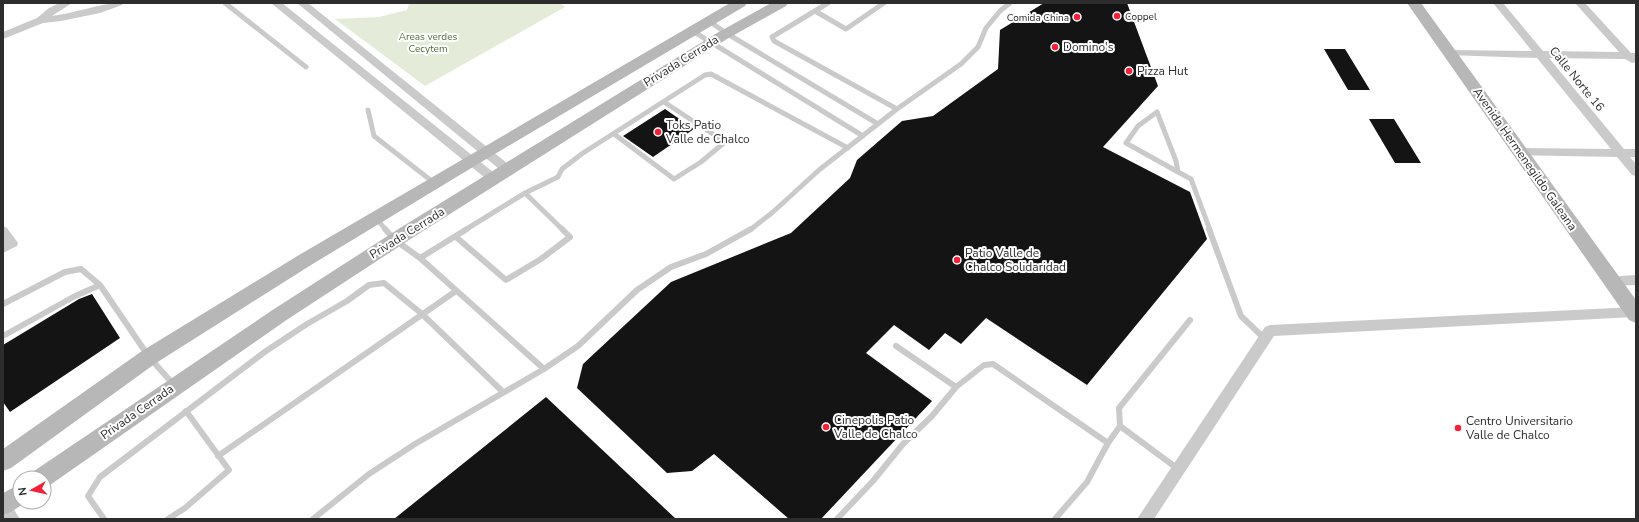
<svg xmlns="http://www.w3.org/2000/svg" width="1639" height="522" font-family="'Nunito Sans',sans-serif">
  <rect width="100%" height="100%" fill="#fff"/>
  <path fill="#e4ecd9" d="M 409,3 L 560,3 L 565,7 L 425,86 L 335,19 L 379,17 L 407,10 Z"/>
  <path fill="#141414" d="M 1044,3 L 1127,3 L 1158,86 L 1103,147 L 1190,192 L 1207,239 L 1087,385 L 986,318 L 961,344 L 945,333 L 929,350 L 894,325 L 866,353 L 932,401 L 821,519 L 789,519 L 714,454 L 692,471 L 667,473 L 577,388 L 583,364 L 671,282 L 791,233 L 850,178 L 857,160 L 902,121 L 933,116 L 998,69 L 1000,30 Z
    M 1324,49 L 1345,49 L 1370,90 L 1348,90 Z
    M 665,109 L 694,129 L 653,157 L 623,136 Z
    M 1369,119 L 1394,119 L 1421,163 L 1395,163 Z
    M 92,294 L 120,338 L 10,412 L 3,402 L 3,345 L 79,299 Z
    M 546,397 L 676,519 L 394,519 Z"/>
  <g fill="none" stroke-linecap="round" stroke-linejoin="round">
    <path stroke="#cacaca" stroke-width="5" d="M 225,3 L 306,67
      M 828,3 L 772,37 L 774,41 L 897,109
      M 815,11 L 846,29 L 884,3
      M 709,21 L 726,33 L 878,124
      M 691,30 L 863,136
      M 368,110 L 374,136 L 433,182
      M 1157,112 L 1176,161 L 1178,172 L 1126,143 L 1138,126 Z
      M 614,134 L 674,179 L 701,162 L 725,142 L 664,102
      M 1178,172 L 1191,179 L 1210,230
      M 525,193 L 563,230
      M 375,217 L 386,230
      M 465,230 L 525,193 L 558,177 L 562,169 L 583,153 L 705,75 L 711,74 L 848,148
      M 750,230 L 773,212 L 819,170 L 897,109 L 961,64 L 978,47 L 986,28 L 1000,11 L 1010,3"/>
    <path stroke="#cacaca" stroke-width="6" d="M 385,229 L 395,240 L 420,258 L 544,369
      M 1209,229 L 1241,316 L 1265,339
      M 456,237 L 506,280 L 541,259 L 570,237 L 562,229
      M 420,258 L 467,229
      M 3,304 L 65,272 L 81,269 L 100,285 L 149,357 L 174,385
      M 3,336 L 75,296 L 100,285
      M 896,346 L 956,387
      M 218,456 L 456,291
      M 1178,469 L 1120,426 L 1119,408 L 1190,320
      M 104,519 L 88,496 L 100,477 L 266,351 L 307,324 L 347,301 L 369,285 L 384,283 L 422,314 L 503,392
      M 168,519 L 185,508 L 229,470 L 186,411
      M 313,519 L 369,474 L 415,444 L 544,369 L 578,346 L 637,290 L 671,267 L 706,254 L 751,229
      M 837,519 L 873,481 L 903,444 L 932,416 L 956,387 L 984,365 L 993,364 L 1108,443
      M 1055,519 L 1087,482 L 1108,443 L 1120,426"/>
    <path fill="#cacaca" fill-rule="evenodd" d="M 59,3 L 72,3 L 52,16 C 76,13 100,3 123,3 L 122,5 L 100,13 L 61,21 L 43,23 L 3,39 L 3,32 L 37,18 L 49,8 Z
      M 271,3 L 282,3 L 498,176 L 500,179 L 498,182 L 494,183 L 490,182 Z
      M 297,3 L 308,3 L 512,167 L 514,170 L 512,173 L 508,174 L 504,173 Z
      M 1493,3 L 1503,3 L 1543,51 L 1619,52 L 1575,3 L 1585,3 L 1631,53 L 1636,53 L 1636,62 L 1632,63 L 1625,59 L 1549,58 L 1624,149 L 1636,149 L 1636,157 L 1630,157 L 1636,164 L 1636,176 L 1632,175 L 1617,157 L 1516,155 L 1514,152 L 1516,149 L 1520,148 L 1611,149 L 1537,58 L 1447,55 L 1446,53 L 1447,51 L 1451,50 L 1532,51 Z
      M 3,226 L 7,228 L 18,243 L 17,246 L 3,253 Z
      M 1636,275 L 1636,285 L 1611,286 L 1606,285 L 1604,281 L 1606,277 Z
      M 1634,307 L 1636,307 L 1636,317 L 1634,317 L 1274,336 L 1154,519 L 1137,519 L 1265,327 L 1270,325 Z
      M 3,500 L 9,502 L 20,519 L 3,519 Z"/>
    <path fill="#b7b7b7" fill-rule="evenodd" d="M 730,3 L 747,3 L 745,6 L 478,164 L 311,265 L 156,363 L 11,468 L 3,471 L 3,449 L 142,351 L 299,255 Z
      M 771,3 L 788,3 L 786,6 L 727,39 L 412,238 L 285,321 L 50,485 L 44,487 L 44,478 L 31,478 L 34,471 L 271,311 L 400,228 L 717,33 Z
      M 1407,3 L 1421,3 L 1636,300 L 1636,323 L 1629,320 Z
      M 20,484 L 20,502 L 26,502 L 11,512 L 3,515 L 3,493 Z"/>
  </g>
  <g fill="#f41f39" stroke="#fff" stroke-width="1.5">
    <circle cx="1117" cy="16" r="4"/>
    <circle cx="1077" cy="17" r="4"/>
    <circle cx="1055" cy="47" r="4"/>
    <circle cx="1129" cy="71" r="4"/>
    <circle cx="658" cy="132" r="4"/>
    <circle cx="957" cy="260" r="4"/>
    <circle cx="826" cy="427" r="4"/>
    <circle cx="1458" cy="428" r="4"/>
  </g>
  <g text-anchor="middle" stroke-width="4" stroke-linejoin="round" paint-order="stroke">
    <g font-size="10" fill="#2d2d2d" stroke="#fff" text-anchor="start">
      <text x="1125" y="20">Coppel</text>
      <text x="1069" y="21" text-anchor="end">Comida China</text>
    </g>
    <g font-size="10" fill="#536c37" stroke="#fff">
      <text x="428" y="40">Areas verdes<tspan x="428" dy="12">Cecytem</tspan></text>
    </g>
    <g font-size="12" fill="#2d2d2d" stroke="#fff" text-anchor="start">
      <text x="1063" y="51">Domino's</text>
      <text x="1137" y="75">Pizza Hut</text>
      <text x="666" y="129">Toks Patio<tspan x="666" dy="14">Valle de Chalco</tspan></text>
      <text x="965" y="257">Patio Valle de<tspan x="965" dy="14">Chalco Solidaridad</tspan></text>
      <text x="834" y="424">Cinepolis Patio<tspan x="834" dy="14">Valle de Chalco</tspan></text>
      <text x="1466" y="425">Centro Universitario<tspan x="1466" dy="14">Valle de Chalco</tspan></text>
    </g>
    <g font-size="12" fill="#2d2d2d" stroke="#fff">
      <text transform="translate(681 61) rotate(-32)" y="4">Privada Cerrada</text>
      <text transform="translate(1577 79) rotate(51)" y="4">Calle Norte 16</text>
      <text transform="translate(1525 159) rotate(55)" y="4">Avenida Hermenegildo Galeana</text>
      <text transform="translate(407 233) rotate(-32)" y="4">Privada Cerrada</text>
      <text transform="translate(137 412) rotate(-35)" y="4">Privada Cerrada</text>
    </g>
  </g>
  <rect width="1639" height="522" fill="none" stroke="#2d2d2d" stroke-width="8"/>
  <g transform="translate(32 490) rotate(262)"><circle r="19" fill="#ffffff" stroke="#ababab"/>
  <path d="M0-3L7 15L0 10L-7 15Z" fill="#f41f39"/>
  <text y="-6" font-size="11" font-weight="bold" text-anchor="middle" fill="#2d2d2d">N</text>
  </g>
</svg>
